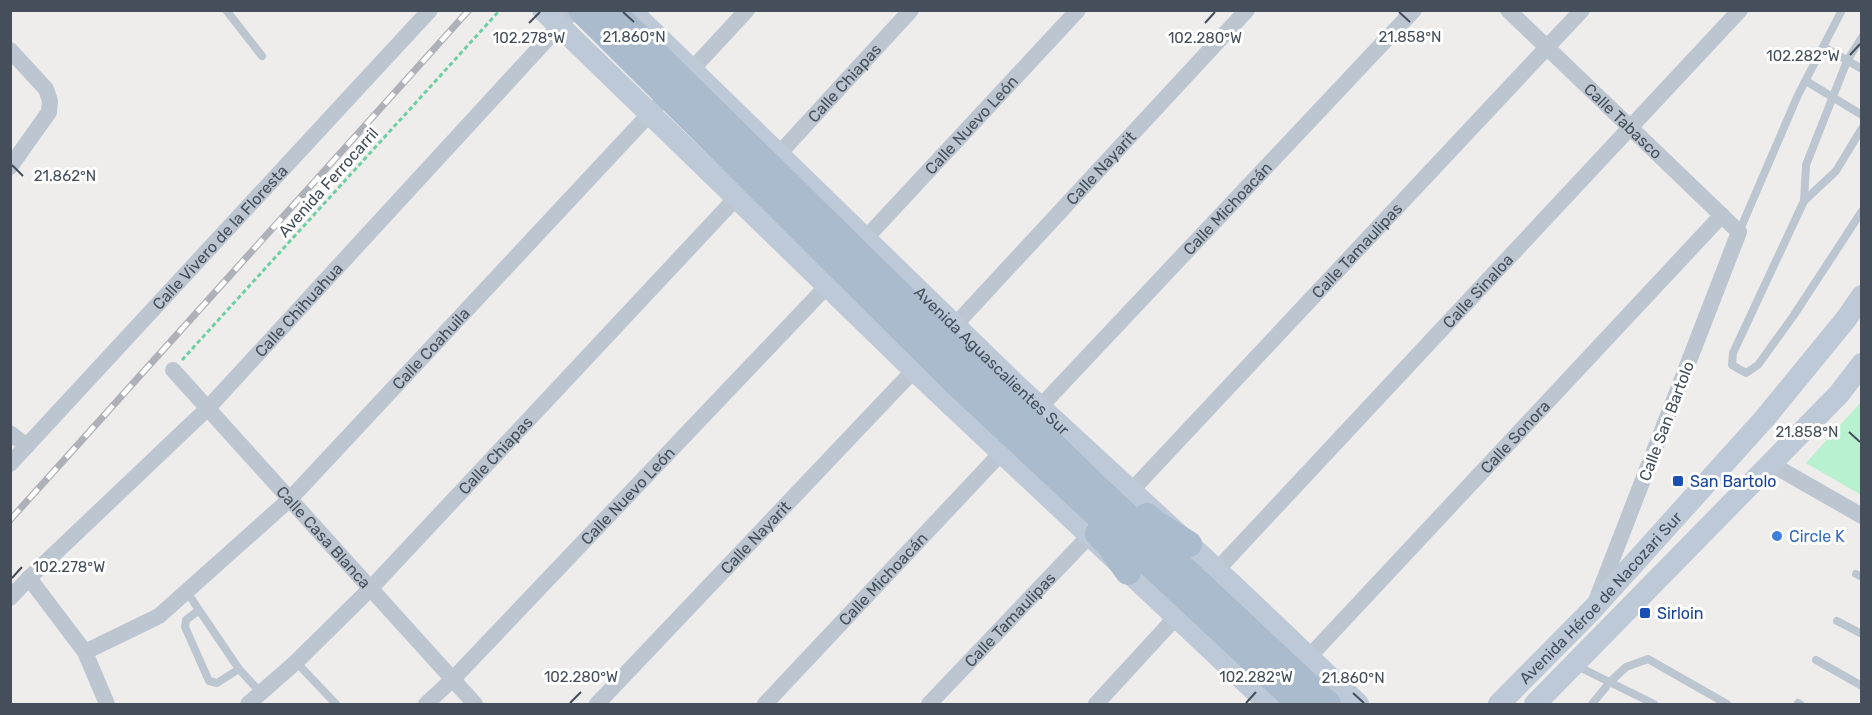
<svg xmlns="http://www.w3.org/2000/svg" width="1872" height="715" font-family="Rubik,sans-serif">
  <rect width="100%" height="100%" fill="#efecec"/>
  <path fill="#b7f1cf" d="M 1861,402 L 1861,495 L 1806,463 Z"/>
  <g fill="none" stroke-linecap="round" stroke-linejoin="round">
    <path stroke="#6dd0a3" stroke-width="3" stroke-dasharray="4.5 3" stroke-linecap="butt" d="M 182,360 L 500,10"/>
    <path stroke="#bcc6d0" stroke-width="8" d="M 226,10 L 262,56
      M 1824,47 L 1862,69
      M 1806,81 L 1862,115
      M 1862,128 L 1836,171 L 1804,201 L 1733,353 L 1732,365 L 1746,373 L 1758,365 L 1794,315 L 1862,211
      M 1804,201 L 1806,165 L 1847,61 L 1862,37
      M 1739,232 L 1798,95 L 1842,10
      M 1856,574 L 1862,577
      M 187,592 L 199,610 L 186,620 L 185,627 L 209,681 L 217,683 L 239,669
      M 199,610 L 239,669 L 261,693
      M 1837,621 L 1862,634
      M 1816,660 L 1862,686
      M 296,662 L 336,704
      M 1575,665 L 1654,704
      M 1798,703 L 1800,704
      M 1592,704 L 1610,682 L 1626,667 L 1648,659 L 1727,704"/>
    <g stroke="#bcc6d0" stroke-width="16">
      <path id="s1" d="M 1508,10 L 1739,232 L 1596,601"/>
      <path d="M 10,50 L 46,89 L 50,101 L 49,112 L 10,167"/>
      <path d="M 684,78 L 747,10"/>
      <path id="s2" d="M 778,155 L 911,10"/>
      <path id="s3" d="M 865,239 L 1078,10"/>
      <path id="s4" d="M 956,324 L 1247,10"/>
      <path id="s5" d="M 173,370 L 475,704"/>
      <path id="s6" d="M 1040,407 L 1414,10"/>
      <path d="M 10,433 L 27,446"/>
      <path id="s7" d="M 10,464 L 430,10"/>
      <path d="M 1771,464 L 1862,516"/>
      <path id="s8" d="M 1131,491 L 1582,10"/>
      <path id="s9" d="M 1217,570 L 1740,10"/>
      <path d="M 29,578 L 85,652 L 107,704"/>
      <path id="s10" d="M 10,598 L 29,578 L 208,408 L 574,10"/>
      <path id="s11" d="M 85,652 L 159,616 L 290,499 L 656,107"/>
      <path id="s12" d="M 1308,658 L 1722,215"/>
      <path id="s13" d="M 248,704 L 296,662 L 371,588 L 736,198"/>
      <path id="s14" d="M 426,704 L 453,679 L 827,286"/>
      <path id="s15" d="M 597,704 L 914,370"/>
      <path id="s16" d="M 765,704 L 1002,452"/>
      <path id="s17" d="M 929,704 L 1090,535"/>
      <path d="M 1096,704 L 1176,617"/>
    </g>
    <g stroke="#bdc9d7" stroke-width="22">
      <path d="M 543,10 L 914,370 L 1269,704"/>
      <path id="s18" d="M 630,10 L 1015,384 L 1217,570 L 1358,704"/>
      <path id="s19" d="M 1499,704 L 1592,610 L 1765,418 L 1846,319 L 1862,296"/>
      <path d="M 1535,704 L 1839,394 L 1862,364"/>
    </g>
    <path stroke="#aabbcd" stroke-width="26" d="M 973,366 L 1093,484 L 1328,704
      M 955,382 L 1300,704
      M 1147,516 L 1155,523 L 1189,544
      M 1098,534 L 1108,544 L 1128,572"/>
    <defs>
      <path id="rail" d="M 10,520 L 469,10"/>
    </defs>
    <use href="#rail" stroke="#aeb1b7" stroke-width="7"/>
    <use href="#rail" stroke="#fff" stroke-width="4.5" stroke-dasharray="14" stroke-linecap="butt"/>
    <path stroke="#aabbcd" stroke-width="26" d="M 581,10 L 955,382
      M 611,10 L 973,366"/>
  </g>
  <path fill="none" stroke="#444f5b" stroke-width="2" d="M 623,12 L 634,22M 1399,12 L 1410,22M 529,23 L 540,12M 1205,23 L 1215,12M 1850,55 L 1860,44M 12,165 L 23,176M 1849,432 L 1860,442M 12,578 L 22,567M 1353,693 L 1364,703M 570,703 L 581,692M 1246,703 L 1256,692"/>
  <g fill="#1a4fb4" stroke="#fff" stroke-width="2">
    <rect x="1672" y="475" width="12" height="12" rx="3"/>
    <rect x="1639" y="607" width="12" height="12" rx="3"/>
  </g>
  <circle fill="#3f7fe0" stroke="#fff" stroke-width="2" cx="1777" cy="536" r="6"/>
  <g text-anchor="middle" stroke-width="6" stroke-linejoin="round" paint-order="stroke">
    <g font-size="16" fill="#444f5b" stroke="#fff">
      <text dy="6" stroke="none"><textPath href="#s2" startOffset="98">Calle Chiapas</textPath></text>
      <text dy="6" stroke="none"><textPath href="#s1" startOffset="160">Calle Tabasco</textPath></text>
      <text dy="6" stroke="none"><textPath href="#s3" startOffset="156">Calle Nuevo León</textPath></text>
      <text dy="6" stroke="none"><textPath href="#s4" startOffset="213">Calle Nayarit</textPath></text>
      <text transform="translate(328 182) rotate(-48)" y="6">Avenida Ferrocarril</text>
      <text dy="6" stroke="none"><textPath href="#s6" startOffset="273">Calle Michoacán</textPath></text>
      <text dy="6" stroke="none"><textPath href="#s7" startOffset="309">Calle Vivero de la Floresta</textPath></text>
      <text dy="6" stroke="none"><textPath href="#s8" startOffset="330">Calle Tamaulipas</textPath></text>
      <text dy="6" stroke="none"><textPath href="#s9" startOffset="382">Calle Sinaloa</textPath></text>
      <text dy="6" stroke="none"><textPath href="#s10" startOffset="408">Calle Chihuahua</textPath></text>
      <text dy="6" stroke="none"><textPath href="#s11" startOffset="464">Calle Coahuila</textPath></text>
      <text dy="6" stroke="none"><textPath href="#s18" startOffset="504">Avenida Aguascalientes Sur</textPath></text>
      <text transform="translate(1666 421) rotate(-69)" y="6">Calle San Bartolo</text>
      <text dy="6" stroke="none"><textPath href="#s12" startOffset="303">Calle Sonora</textPath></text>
      <text dy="6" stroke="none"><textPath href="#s13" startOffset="351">Calle Chiapas</textPath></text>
      <text dy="6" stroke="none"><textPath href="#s14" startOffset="290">Calle Nuevo León</textPath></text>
      <text dy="6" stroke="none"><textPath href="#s5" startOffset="225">Calle Casa Blanca</textPath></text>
      <text dy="6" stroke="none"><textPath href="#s15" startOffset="230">Calle Nayarit</textPath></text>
      <text dy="6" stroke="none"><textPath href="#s16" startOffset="172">Calle Michoacán</textPath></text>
      <text dy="6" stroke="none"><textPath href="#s19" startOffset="147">Avenida Héroe de Nacozari Sur</textPath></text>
      <text dy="6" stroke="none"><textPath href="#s17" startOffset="117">Calle Tamaulipas</textPath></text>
    </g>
    <g font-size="16" fill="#164399" stroke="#fff" text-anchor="start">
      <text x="1690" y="487">San Bartolo</text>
      <text x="1657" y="619">Sirloin</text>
    </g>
    <g font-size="16" fill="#366cbe" stroke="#fff" text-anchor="start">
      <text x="1789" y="542">Circle K</text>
    </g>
  </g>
  <g font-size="15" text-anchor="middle" fill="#444f5b" stroke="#fff" stroke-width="6" stroke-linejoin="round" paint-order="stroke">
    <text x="1410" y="42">21.858°N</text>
    <text x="634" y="42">21.860°N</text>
    <text x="529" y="43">102.278°W</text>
    <text x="1205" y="43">102.280°W</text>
    <text x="1803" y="61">102.282°W</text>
    <text x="65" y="181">21.862°N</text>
    <text x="1807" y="437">21.858°N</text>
    <text x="69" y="572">102.278°W</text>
    <text x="581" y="682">102.280°W</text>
    <text x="1256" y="682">102.282°W</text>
    <text x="1353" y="683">21.860°N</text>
  </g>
  <rect width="1872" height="715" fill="none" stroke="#444f5b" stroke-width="24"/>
</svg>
